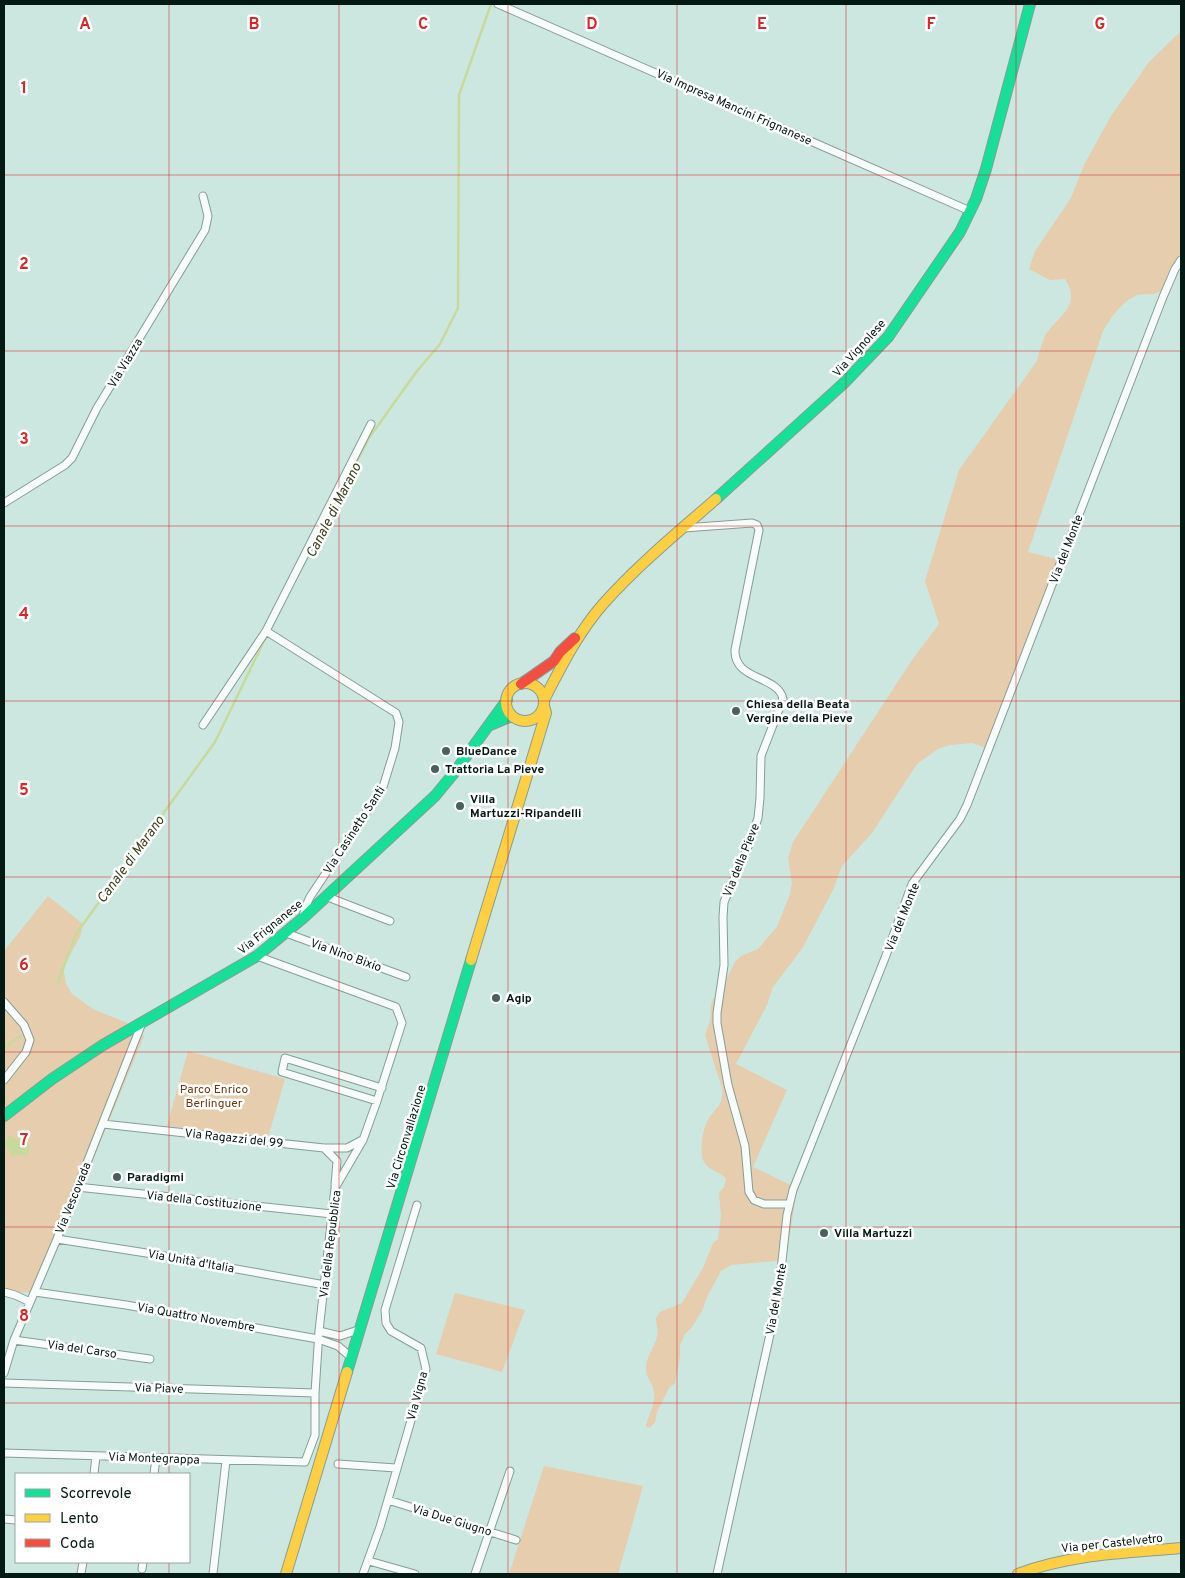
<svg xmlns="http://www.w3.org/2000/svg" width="1185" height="1578" font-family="Overpass,sans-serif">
  <rect width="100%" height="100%" fill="#cbe7e0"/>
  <path fill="#e5cdae" d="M 1181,31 L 1181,253 C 1176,259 1170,268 1167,276 C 1165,281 1166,287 1161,291 C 1154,296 1146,293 1138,295 C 1123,300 1111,317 1103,331 L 1028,552 L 1064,561 L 986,748 L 972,743 L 950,745 L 938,749 L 917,764 L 872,833 L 842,866 L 833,890 L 802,949 L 773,987 L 767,1005 L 736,1064 L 787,1090 L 753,1167 L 797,1188 L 786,1260 L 731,1265 L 721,1271 L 708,1295 L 702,1311 L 692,1327 L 685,1334 L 680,1345 L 680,1356 L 675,1383 L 669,1388 L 657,1412 L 655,1422 L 650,1428 L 646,1426 C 648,1415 656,1404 654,1392 C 653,1383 645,1377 646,1367 C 647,1355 654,1348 657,1337 C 659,1330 656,1325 656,1318 L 660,1312 L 682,1303 L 703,1268 L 713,1243 L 718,1239 L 721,1216 L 719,1193 L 724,1187 L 726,1179 C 720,1171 708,1171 703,1160 C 700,1149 702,1132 707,1122 C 714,1107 724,1108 722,1088 L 705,1035 L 710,1021 L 711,1005 L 713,999 L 721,990 L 735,962 L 741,956 L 758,949 L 777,927 L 790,894 L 792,883 L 788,858 L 793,842 L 912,660 L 939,624 L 925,581 L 959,470 L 1037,361 C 1039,352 1042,342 1046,334 C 1059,315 1082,306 1065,279 L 1050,280 L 1029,269 L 1035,251 L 1071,198 L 1084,165 L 1111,116 L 1149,62 Z
    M 48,896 L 83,924 L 80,937 L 63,968 L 66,983 L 72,994 L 93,1009 L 125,1022 L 144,1036 L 38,1293 L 4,1291 L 4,951 Z
    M 188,1051 L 285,1079 L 268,1138 L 167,1126 Z
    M 455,1293 L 525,1310 L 502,1372 L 436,1354 Z
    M 544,1466 L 643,1486 L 618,1574 L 509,1574 Z"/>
  <path fill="#c8da9b" d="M 9,1135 L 16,1139 L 22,1137 L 24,1142 L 31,1146 L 26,1157 L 20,1154 L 12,1156 L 9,1150 L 4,1146 Z"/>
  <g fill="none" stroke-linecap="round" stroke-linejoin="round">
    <path stroke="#c8da9b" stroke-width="2.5" d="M 302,568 L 369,438 L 417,371 L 440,344 L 458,308 L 459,95 L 491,4
      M 58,982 L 76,934 L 215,742 L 266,637
      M 4,1048 L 20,1036"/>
    <defs>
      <path id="street" d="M 498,4 L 970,211
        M 4,503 L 65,465 L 72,458 L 97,408 L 205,230 L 208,216 L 203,196
        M 684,528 L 752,523 L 757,525 L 759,530 L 735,650 C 734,681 778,675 783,699 L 761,756 L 760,798 L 758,818 L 750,842 L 724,902 L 723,917 L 724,965 L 717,1013 L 717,1023 L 728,1085 L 745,1146 L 749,1192 L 754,1200 L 764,1204 L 788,1204
        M 266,631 L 396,713 L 399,722 L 395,748 L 383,787 L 310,897 L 305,908 L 303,917
        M 203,725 L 266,631 L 371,424
        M 325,896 L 390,921
        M 286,933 L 406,977
        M 4,1002 L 24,1025 L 30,1040 L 26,1052 L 4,1080
        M 377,1101 L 282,1072 L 285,1058 L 382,1088
        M 103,1124 L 324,1148 L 347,1148 L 362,1140
        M 324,1148 L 337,1161 L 335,1185
        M 77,1187 L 332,1214
        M 57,1239 L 159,1255 L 325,1285
        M 4,1292 L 15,1295 L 30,1302
        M 35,1292 L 126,1305 L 318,1339 L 338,1346 L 352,1358
        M 319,1331 L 340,1336 L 361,1329
        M 14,1340 L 150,1359
        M 4,1373 L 14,1340 L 57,1239 L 142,1023
        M 4,1383 L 315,1393
        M 4,1453 L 305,1462 L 315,1435 L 315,1393 L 319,1331 L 335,1188 L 363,1140 L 377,1101 L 402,1023 L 396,1007 L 257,956
        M 338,1464 L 396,1468
        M 94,1474 L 96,1456
        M 154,1474 L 156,1458
        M 388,1500 L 516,1540
        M 4,1519 L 16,1520
        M 369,1561 L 415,1574
        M 142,1569 L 143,1562
        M 81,1574 L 83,1562
        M 213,1574 L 226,1461
        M 363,1574 L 380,1527 L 426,1369 L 421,1348 L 391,1331 L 386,1323 L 385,1310 L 417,1205
        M 475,1574 L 510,1471
        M 717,1574 L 778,1298 L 787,1215 L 793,1190 L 885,958 L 912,884 L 960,819 L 967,805 L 1163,297 L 1175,269 L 1181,260"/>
      <path id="fast" d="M 716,499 L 844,383 L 888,337 L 960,232 L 976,199 L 986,169 L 1030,4
        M 488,726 L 512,716
        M 4,1116 L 52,1079 L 103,1045 L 257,956 L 303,918 L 435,796 L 454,773 L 507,700
        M 347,1372 L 471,960"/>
      <path id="slow" d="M506 702a19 19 0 1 1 38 0a19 19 0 1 1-38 0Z
        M 544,700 C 561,667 579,631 604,603 C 638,565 678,532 716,499
        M 471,960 L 546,713 L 544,706
        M 286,1574 L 347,1372
        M 1018,1574 C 1071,1554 1126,1553 1181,1548"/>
      <path id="jam" d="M 521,684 L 554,661 L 560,652 L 575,638"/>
    </defs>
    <use href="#street" stroke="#879d97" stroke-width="9"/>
    <use href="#fast" stroke="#879d97" stroke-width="12"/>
    <use href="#slow" stroke="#879d97" stroke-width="12"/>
    <use href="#jam" stroke="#879d97" stroke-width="12"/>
    <use href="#street" stroke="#f7fbfa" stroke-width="7"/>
    <use href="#fast" stroke="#16e098" stroke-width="10"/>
    <use href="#slow" stroke="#ffcf43" stroke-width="10"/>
    <use href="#jam" stroke="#f24e42" stroke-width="10"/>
  </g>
  <path fill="none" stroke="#d62828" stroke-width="1" stroke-opacity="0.55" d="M 169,4 L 169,1474M 339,4 L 339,1574M 508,4 L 508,1574M 677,4 L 677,1574M 846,4 L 846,1574M 1016,4 L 1016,1574M 4,175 L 1181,175M 4,351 L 1181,351M 4,526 L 1181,526M 4,701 L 1181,701M 4,877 L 1181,877M 4,1052 L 1181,1052M 4,1227 L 1181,1227M 4,1403 L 1181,1403M 169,1562 L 169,1574"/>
  <g fill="#4a615b" stroke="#fff" stroke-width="2">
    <circle cx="736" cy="711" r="5"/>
    <circle cx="446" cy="751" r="5"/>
    <circle cx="435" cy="769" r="5"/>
    <circle cx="460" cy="806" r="5"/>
    <circle cx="496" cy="998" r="5"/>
    <circle cx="117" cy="1177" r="5"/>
    <circle cx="824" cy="1233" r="5"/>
  </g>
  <g text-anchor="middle" stroke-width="5" stroke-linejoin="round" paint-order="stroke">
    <g font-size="12" fill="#041914" stroke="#fff">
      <text transform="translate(734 107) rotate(24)" y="4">Via Impresa Mancini Frignanese</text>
      <text transform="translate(859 348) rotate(-48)" y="4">Via Vignolese</text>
      <text transform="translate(125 363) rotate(-59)" y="4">Via Viazza</text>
      <text transform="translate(1066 549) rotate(-69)" y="4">Via del Monte</text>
      <text transform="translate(354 830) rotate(-57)" y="4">Via Casinetto Santi</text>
      <text transform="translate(741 860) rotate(-68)" y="4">Via della Pieve</text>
      <text transform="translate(902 917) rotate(-68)" y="4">Via del Monte</text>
      <text transform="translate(270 927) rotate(-39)" y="4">Via Frignanese</text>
      <text transform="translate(346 955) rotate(20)" y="4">Via Nino Bixio</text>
      <text transform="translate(406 1137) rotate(-73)" y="4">Via Circonvallazione</text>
      <text transform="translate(234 1138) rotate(6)" y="4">Via Ragazzi del 99</text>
      <text transform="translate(73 1198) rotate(-68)" y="4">Via Vescovada</text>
      <text transform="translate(204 1201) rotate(6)" y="4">Via della Costituzione</text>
      <text transform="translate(330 1244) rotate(-83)" y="4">Via della Repubblica</text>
      <text transform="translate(191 1261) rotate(10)" y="4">Via Unità d'Italia</text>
      <text transform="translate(776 1299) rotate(-80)" y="4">Via del Monte</text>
      <text transform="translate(196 1317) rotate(10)" y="4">Via Quattro Novembre</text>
      <text transform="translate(82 1349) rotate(8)" y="4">Via del Carso</text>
      <text transform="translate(159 1388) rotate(2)" y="4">Via Piave</text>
      <text transform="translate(417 1396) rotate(-75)" y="4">Via Vigna</text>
      <text transform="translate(154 1458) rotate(2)" y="4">Via Montegrappa</text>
      <text transform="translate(452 1520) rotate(17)" y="4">Via Due Giugno</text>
      <text transform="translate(1112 1543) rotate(-6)" y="4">Via per Castelvetro</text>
    </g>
    <g font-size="12" font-weight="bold" fill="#041914" stroke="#fff" text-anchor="start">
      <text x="746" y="708">Chiesa della Beata<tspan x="746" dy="14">Vergine della Pieve</tspan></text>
      <text x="456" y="755">BlueDance</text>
      <text x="445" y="773">Trattoria La Pieve</text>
      <text x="470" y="803">Villa<tspan x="470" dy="14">Martuzzi-Ripandelli</tspan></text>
      <text x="506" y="1002">Agip</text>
      <text x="127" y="1181">Paradigmi</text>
      <text x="834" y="1237">Villa Martuzzi</text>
    </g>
    <g font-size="12" fill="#693910" stroke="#fff">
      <text x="214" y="1093">Parco Enrico<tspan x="214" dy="14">Berlinguer</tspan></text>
    </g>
    <g font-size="14" font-style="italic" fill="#3b401b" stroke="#fff">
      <text transform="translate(333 510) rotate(-63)" y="5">Canale di Marano</text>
      <text transform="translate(130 859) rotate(-54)" y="5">Canale di Marano</text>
    </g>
  </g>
  <g font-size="16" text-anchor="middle" font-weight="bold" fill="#d62828" stroke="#fff" stroke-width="5" stroke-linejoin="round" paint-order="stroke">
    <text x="85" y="29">A</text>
    <text x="254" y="29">B</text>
    <text x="423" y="29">C</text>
    <text x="592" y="29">D</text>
    <text x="762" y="29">E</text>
    <text x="931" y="29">F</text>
    <text x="1100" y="29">G</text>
    <text x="24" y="93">1</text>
    <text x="24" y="269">2</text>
    <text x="24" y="444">3</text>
    <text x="24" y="619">4</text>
    <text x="24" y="795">5</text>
    <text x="24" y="970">6</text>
    <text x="24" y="1145">7</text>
    <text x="24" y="1321">8</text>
  </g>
  <rect width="1185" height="1578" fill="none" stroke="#041914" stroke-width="10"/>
  <rect x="15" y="1473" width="175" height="90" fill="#ffffff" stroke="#9ba3a1"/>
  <rect x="25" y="1489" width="25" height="8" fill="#16e098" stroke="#9ba3a1"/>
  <text x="60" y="1498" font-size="15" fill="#041914">Scorrevole</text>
  <rect x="25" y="1514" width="25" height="8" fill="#ffcf43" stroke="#9ba3a1"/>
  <text x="60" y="1523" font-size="15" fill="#041914">Lento</text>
  <rect x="25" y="1539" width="25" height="8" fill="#f24e42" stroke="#9ba3a1"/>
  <text x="60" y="1548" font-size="15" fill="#041914">Coda</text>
</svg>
